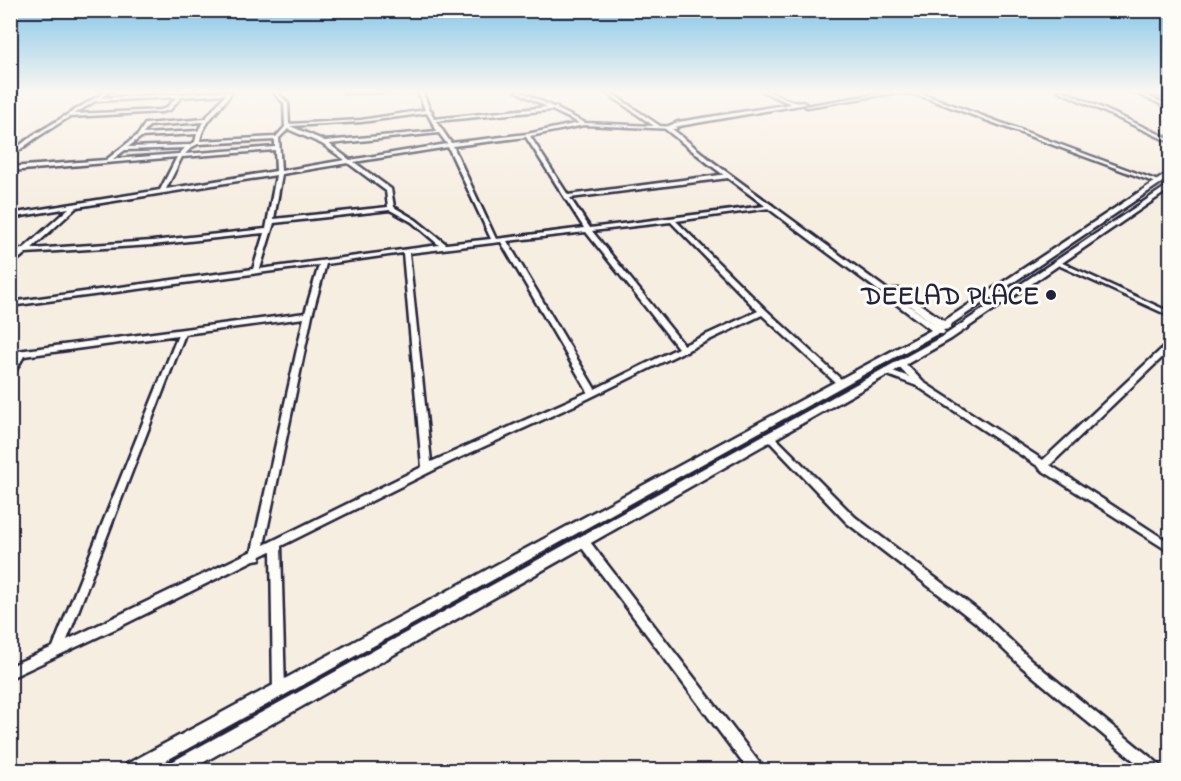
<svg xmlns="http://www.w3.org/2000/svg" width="1181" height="781" font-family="'Indie Flower',sans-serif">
  <rect width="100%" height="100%" fill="#f7eee2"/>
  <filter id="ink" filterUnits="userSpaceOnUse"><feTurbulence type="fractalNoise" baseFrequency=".0167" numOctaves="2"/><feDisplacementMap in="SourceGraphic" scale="12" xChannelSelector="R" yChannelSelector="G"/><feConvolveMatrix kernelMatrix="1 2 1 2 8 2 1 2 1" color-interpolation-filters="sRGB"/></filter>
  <g filter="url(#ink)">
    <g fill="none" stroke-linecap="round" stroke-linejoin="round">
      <defs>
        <path id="street" d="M 107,91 L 111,91 L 100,98 L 232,91 C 223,109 203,120 200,141 L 276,137 L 285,127 L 284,103 L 272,91 L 276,91 L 288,103 L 289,124 L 361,120 L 425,110 L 418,91 L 422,91 L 430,110 L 432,111 L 431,112 L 434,119 L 547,107 L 516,91 L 520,91 L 553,107 L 557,107 L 557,109 L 585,123 L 654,126 L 604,91 L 608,91 L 660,126 L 675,127 L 677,128 L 675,129 L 584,125 L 530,136 L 568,195 L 728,174 L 731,176 L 728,178 L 570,198 L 590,228 L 772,205 L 772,207 L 770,208 L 676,221 L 766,310 L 844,382 L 840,385 L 837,384 L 762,315 L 688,350 L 687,352 L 683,352 L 577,404 L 450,462 L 281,546 L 285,691 L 283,695 L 279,697 L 275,695 L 273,691 L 271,551 L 261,556 L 260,559 L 254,560 L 119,627 L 10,678 L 10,666 L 53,647 L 178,335 L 24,356 L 13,375 L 10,376 L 10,366 L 16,357 L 10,357 L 10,352 L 305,313 L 319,265 L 10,306 L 10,302 L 253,269 L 264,233 L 152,245 L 26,253 L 10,266 L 10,260 L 18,253 L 10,254 L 10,250 L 23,249 L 69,208 L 10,218 L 10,214 L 160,190 L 177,157 L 10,171 L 10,167 L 106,160 L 138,135 L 145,124 L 205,119 L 226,94 L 181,97 L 170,110 L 161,112 L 69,117 L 36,138 L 10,157 L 10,153 L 32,136 ZM 177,97 L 166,108 L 161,110 L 74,114 L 95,101 ZM 552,110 L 579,123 L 527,134 L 451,143 L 436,121 ZM 427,113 L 437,131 L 325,141 L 290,126 L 361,122 ZM 203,122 L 198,131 L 143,134 L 149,126 ZM 288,129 L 322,144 L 345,160 L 281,171 L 279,138 ZM 439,133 L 447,144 L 350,160 L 329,144 ZM 197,134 L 195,142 L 189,145 L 128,147 L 141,137 ZM 526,137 L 584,228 L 496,239 L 453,146 ZM 275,140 L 275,147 L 185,154 L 192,147 L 198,144 ZM 448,147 L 491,239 L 446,244 L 416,220 L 394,207 L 391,189 L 354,162 ZM 185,148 L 179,154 L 113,159 L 125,150 ZM 275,150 L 276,171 L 166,189 L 182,157 ZM 348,163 L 386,191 L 388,207 L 274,219 L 282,174 ZM 276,175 L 266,229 L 152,241 L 31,249 L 77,207 ZM 390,210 L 412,222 L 439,245 L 260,269 L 274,223 ZM 671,222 L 758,311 L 684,345 L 592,231 ZM 586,232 L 678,348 L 595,389 L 507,241 ZM 501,242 L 588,392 L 431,462 L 409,253 ZM 403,253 L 422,467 L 264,545 L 312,315 L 326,264 ZM 304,318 L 252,551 L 67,640 L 185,334 Z
          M 345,91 L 414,91 L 412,92 L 344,93 Z
          M 896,91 L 905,91 L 923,94 L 1161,182 L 1156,183 L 921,96 L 900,92 L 807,107 L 805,106 Z
          M 1059,91 L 1064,91 L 1170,139 L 1170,142 Z
          M 1131,91 L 1136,91 L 1170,106 L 1170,108 Z
          M 1146,91 L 1151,91 L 1170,97 L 1170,99 Z
          M 1058,261 L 1170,312 L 1170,316 L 1056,264 L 1055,263 Z
          M 1167,344 L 1170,344 L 1170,350 L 1050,465 L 1170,543 L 1170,552 L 1040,469 L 1039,467 L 917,386 L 882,373 L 881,371 L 885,368 L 909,377 L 896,363 L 897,361 L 903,361 L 923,382 L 1043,460 Z
          M 769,433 L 772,434 L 855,517 L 983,614 L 1030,659 L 1160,765 L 1162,770 L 1145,770 L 1022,667 L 975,622 L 847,523 L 766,438 L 765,436 L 766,434 Z
          M 583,537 L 587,538 L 761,765 L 763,770 L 748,770 L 579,544 L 578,541 L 579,538 Z"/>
        <path id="secondary" d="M 762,91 C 776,91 789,105 803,102 L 806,104 L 679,126 L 671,128 L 713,162 L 937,326 L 893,293 L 893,289 L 899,289 L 944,321 L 1168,173 L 1170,172 L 1170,177 L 950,325 L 950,329 L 943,330 L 945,332 L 943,334 L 937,334 L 149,770 L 125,770 L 127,764 L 931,330 L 709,164 L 664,128 L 678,122 L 791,104 Z
          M 1170,184 L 1170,189 L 951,339 L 190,770 L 166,770 L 168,764 L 945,335 Z"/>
      </defs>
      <use href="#street" stroke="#22223b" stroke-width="5"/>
      <use href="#secondary" stroke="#22223b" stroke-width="5"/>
      <use href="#street" fill="#fdfcf7" fill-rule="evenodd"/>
      <use href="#secondary" fill="#fdfcf7" fill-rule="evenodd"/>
    </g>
  </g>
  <linearGradient id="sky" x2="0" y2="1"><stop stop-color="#84c6e8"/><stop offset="0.46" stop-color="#fbf7f2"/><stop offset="1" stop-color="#fbf7f2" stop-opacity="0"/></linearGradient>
  <rect width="1181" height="200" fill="url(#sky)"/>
  <circle fill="#22223b" stroke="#fdfcf7" stroke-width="2" cx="1051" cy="295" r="6"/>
  <g text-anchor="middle" stroke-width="6" stroke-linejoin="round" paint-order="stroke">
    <g font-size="27" font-weight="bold" fill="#22223b" stroke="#fdfcf7" text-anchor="end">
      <text x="1039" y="304">DEELAD PLACE</text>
    </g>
  </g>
  <rect width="1181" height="781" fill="none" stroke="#fdfcf7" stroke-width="36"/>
  <rect x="18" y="18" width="1145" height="745" fill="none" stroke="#22223b" stroke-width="2" filter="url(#ink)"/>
</svg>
